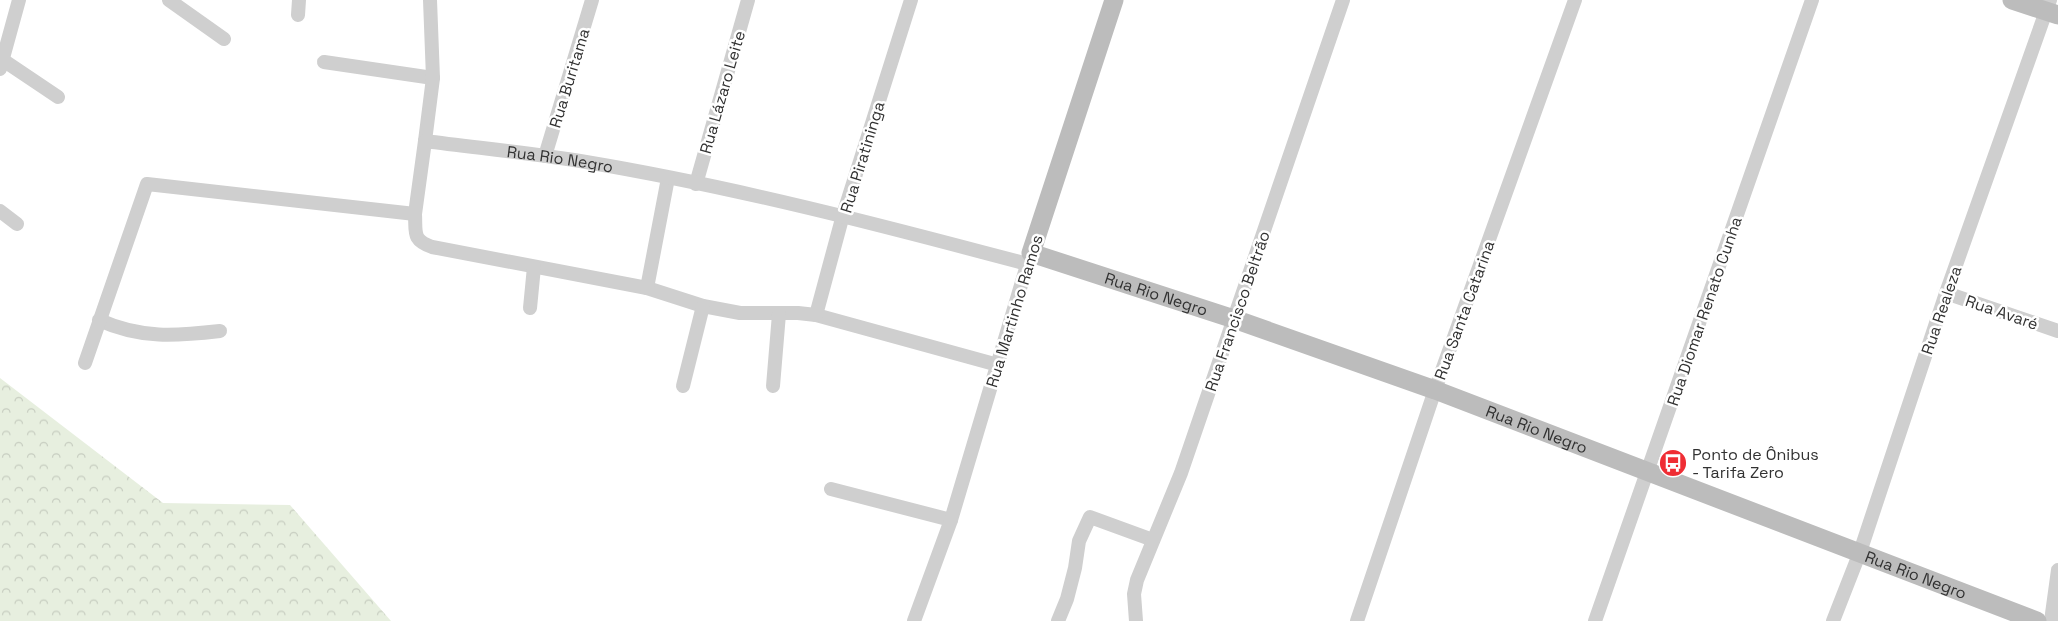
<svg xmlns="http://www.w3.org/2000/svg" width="2058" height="621" font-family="'Space Grotesk',sans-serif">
  <defs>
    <pattern id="forest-crowns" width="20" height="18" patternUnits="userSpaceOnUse" patternTransform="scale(1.25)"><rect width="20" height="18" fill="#e7efdf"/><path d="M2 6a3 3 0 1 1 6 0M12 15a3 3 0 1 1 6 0" fill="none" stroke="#c7cdc0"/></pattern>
  </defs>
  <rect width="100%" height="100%" fill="#fff"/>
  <path fill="url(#forest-crowns)" d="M 0,378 L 163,503 L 290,505 L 391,621 L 0,621 Z"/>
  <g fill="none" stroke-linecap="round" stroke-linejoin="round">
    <g stroke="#cfcfcf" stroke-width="14">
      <path d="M 169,0 L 224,39"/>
      <path d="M 298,15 L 299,0"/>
      <path d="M 3,60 L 58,97"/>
      <path d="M 324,62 L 433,78"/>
      <path d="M 0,69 L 19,0"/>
      <path d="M 425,141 L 433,78 L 430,0"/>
      <path d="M 545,156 L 592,0"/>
      <path d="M 696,184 L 748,0"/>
      <path d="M 0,211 L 17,224"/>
      <path d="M 415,214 C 416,233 412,240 432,247 L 647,288 L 703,306 L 740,313 L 798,313 L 816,315 L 998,365"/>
      <path d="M 647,288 L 668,178"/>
      <path d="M 1946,293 L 2058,331"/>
      <path d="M 530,308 L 534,267"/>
      <path d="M 816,315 L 843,215 L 911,0"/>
      <path d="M 99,320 C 141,339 176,336 220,331"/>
      <path id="s1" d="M 85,363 L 147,184 L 415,214 L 425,141 C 478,148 532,153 586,162 C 735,187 881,225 1027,264"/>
      <path d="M 683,386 L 703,306"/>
      <path d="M 773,386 L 779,314"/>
      <path d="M 831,489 L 951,520"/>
      <path d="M 914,621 L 951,520 L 1030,255"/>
      <path d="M 1058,621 L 1067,599 L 1075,568 L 1079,541 L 1090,517 L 1153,540"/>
      <path d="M 1136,621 L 1134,594 L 1137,580 L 1181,473 L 1343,0"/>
      <path d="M 1357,621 L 1435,390 L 1575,0"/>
      <path d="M 1595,621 L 1812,0"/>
      <path d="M 1833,621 L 1860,552 L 1946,293 L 2050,0"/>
      <path d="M 2051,621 L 2058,570"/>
    </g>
    <g stroke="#bcbcbc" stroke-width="19">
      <path id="s2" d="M 1114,0 L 1031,253 L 1234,319 L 1435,390 L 2037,621"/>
      <path d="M 2012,0 L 2058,15"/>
    </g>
  </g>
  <defs>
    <symbol id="bus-disc" viewBox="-11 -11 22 22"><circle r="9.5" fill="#ef2d34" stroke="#fff"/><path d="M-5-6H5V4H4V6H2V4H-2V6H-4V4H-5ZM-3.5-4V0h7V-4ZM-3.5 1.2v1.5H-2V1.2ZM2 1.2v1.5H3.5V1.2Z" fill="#fff"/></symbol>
  </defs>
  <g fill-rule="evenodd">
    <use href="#bus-disc" x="1657" y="447" width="32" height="32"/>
  </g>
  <g text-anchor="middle" stroke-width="5" stroke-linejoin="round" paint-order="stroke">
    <g font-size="16" fill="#323232" stroke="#fff">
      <text transform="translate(569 78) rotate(-73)" y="6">Rua Buritama</text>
      <text transform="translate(722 92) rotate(-74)" y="6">Rua Lázaro Leite</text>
      <text transform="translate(862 157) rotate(-73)" y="6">Rua Piratininga</text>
      <text dy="6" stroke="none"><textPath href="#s1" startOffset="669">Rua Rio Negro</textPath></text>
      <text dy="6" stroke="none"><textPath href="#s2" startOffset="398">Rua Rio Negro</textPath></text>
      <text transform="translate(1464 310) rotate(-70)" y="6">Rua Santa Catarina</text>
      <text transform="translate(1941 310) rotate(-71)" y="6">Rua Realeza</text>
      <text transform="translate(1014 311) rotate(-73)" y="6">Rua Martinho Ramos</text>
      <text transform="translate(1237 311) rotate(-71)" y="6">Rua Francisco Beltrão</text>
      <text transform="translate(1704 311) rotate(-71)" y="6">Rua Diomar Renato Cunha</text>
      <text transform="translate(2002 312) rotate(19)" y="6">Rua Avaré</text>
      <text dy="6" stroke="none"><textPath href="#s2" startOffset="802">Rua Rio Negro</textPath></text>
      <text dy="6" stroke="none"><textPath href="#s2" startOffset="1208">Rua Rio Negro</textPath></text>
    </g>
    <g font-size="16" fill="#323232" stroke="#fff" text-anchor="start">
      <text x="1692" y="460">Ponto de Ônibus<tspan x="1692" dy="18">- Tarifa Zero</tspan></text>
    </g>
  </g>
</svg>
